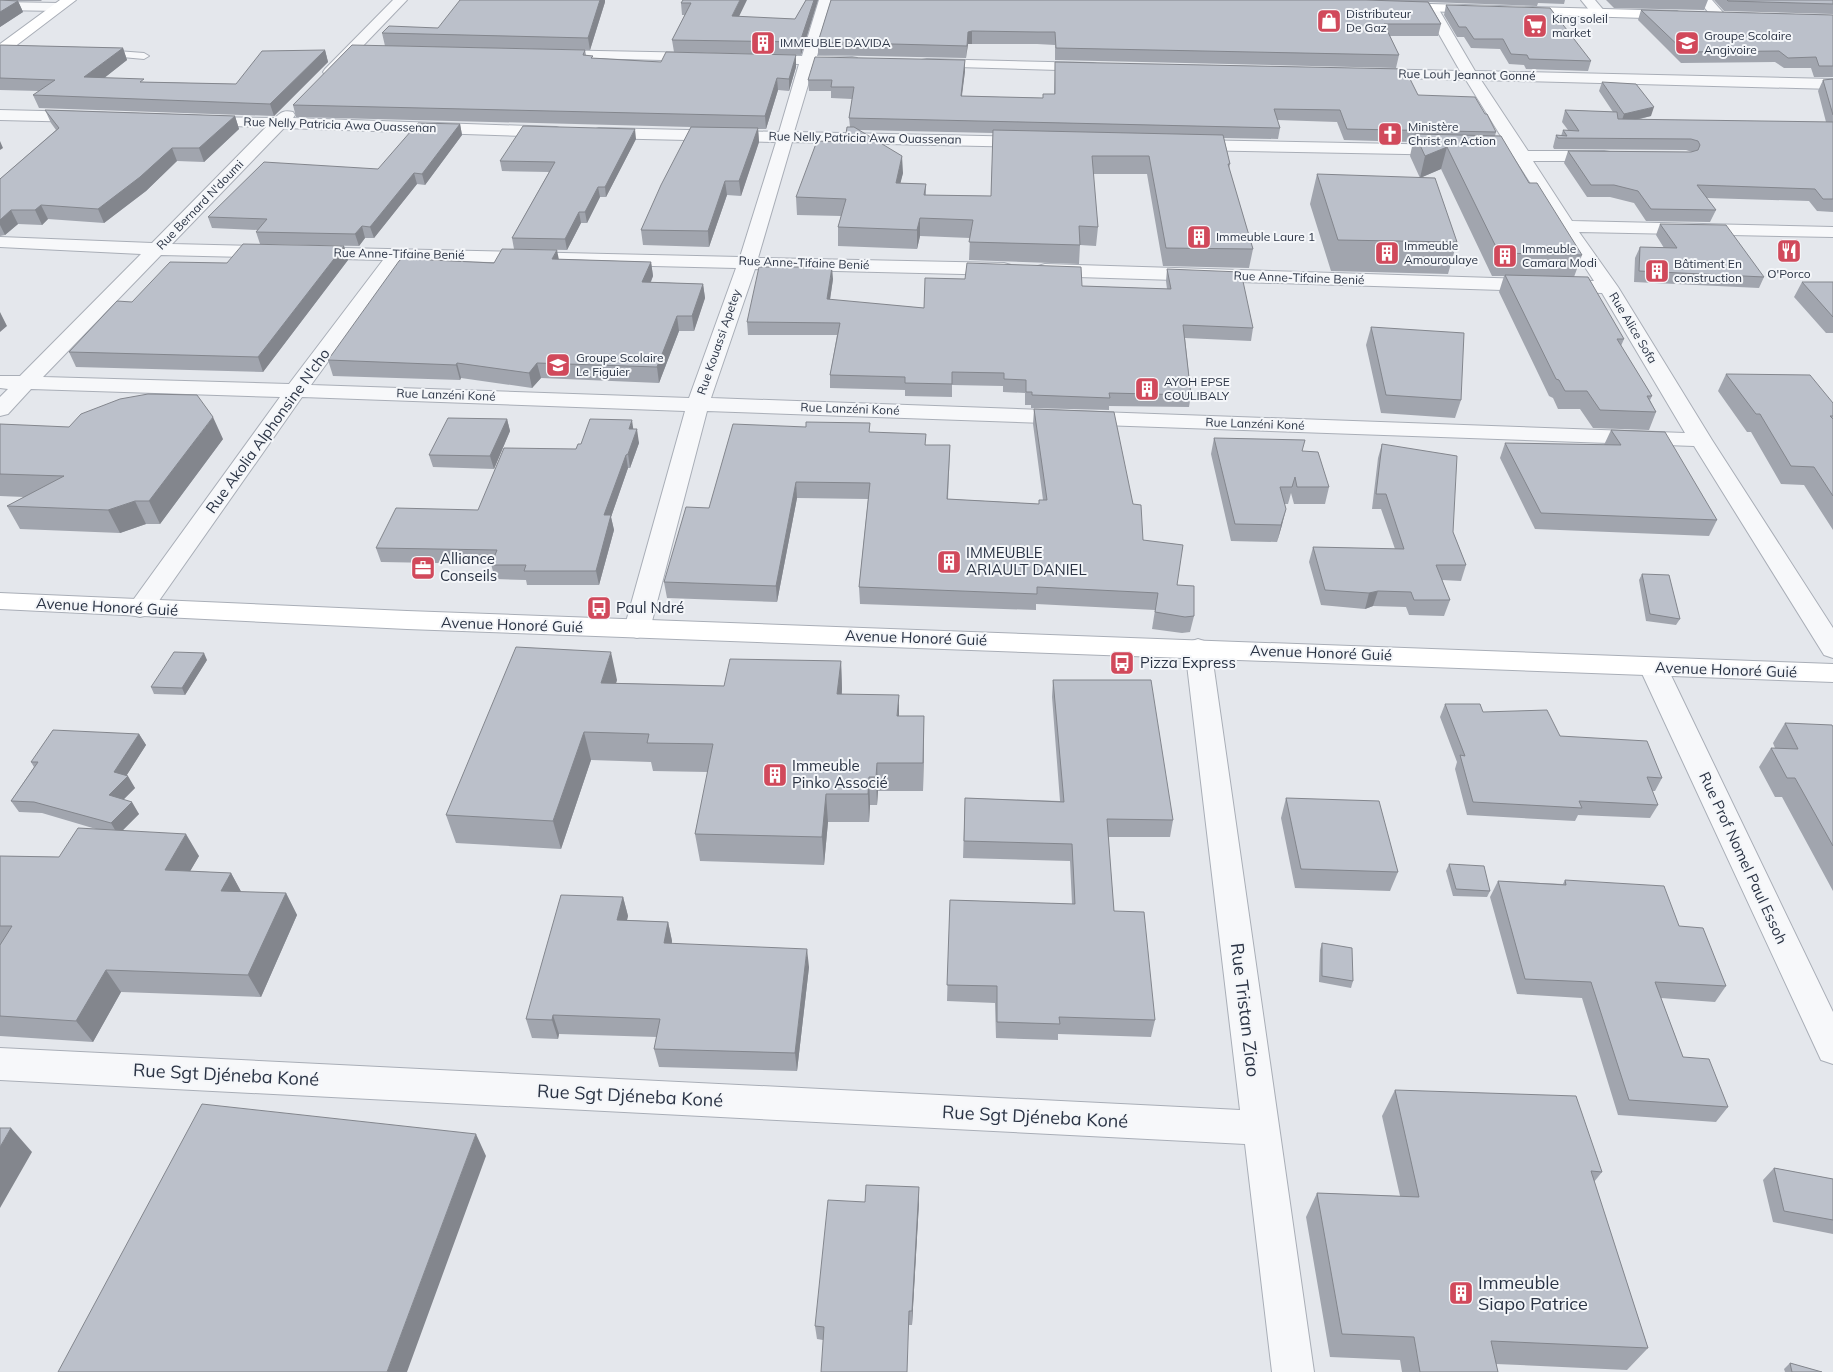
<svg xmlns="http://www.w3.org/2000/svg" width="1833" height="1372" font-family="Mulish,sans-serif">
  <rect width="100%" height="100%" fill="#e4e7ec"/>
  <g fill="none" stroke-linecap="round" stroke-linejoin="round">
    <defs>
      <path id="lane" d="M 103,50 L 144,53 L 149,56 L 144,59 L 100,55 L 100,51 Z"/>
      <path id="street" d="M 393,0 L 407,0 L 335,75 L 325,75 L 323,72 L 325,69 Z
        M 819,0 L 833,0 L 817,56 L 852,57 L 857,58 L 859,61 L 857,64 L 852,65 L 814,65 L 794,132 L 1031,137 L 1037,139 L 1039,142 L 1037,145 L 1031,147 L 792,142 L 758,258 L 1004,263 L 1011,265 L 1013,269 L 1011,273 L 1004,275 L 755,269 L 711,398 L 1685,433 L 1602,293 L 1045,276 L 1038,274 L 1036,270 L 1038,266 L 1045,264 L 1594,281 L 1513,156 L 1189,150 L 1183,148 L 1181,145 L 1183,142 L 1189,140 L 1507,146 L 1466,80 L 1370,77 L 1365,76 L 1363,73 L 1365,70 L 1370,69 L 1460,71 L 1424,8 L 1431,4 L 1438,8 L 1475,71 L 1833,79 L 1833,89 L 1481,80 L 1528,151 L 1604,151 L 1610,152 L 1612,156 L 1610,160 L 1604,161 L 1533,161 L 1572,221 L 1833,227 L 1833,237 L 1579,232 L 1618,287 L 1712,440 L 1833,628 L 1833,658 L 1824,655 L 1694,446 L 707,411 L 650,629 L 646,635 L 637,638 L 628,635 L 624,629 L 685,411 L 302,397 L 149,615 L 140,617 L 131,615 L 127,609 L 131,603 L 280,397 L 31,389 L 8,414 L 0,416 L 0,397 L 8,389 L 0,388 L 0,376 L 20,376 L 141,254 L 0,247 L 0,237 L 152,243 L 266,127 L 200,125 L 194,123 L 192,120 L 194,117 L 275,118 C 281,112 284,110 293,112 L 295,115 L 293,118 L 556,127 L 562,129 L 564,132 L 562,135 L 556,137 L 284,128 L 172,244 L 740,257 L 776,142 L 599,138 L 593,136 L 591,133 L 593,130 L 599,128 L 779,132 L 799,64 L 760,63 L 755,62 L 753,59 L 755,56 L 760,55 L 802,56 ZM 161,255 L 383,260 L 289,384 L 43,377 ZM 402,260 L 736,268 L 689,398 L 311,385 Z
        M 1581,0 L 1595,0 L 1606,13 L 1604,16 L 1594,16 Z
        M 1698,0 L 1712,0 L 1727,17 L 1720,21 L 1715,20 Z
        M 0,2 L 59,3 L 66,7 L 59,11 L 0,10 Z
        M 547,50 L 702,53 L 707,54 L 709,57 L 707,60 L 702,61 L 542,57 L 540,54 L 542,51 Z
        M 927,59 L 1092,63 L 1097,64 L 1099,67 L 1097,70 L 1092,71 L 922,66 L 920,63 L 922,60 Z
        M 0,110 L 84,112 L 90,114 L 92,117 L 90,120 L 84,122 L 0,120 Z
        M 1198,639 L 1207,642 L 1211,648 L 1314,1372 L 1272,1372 L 1245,1144 L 0,1080 L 0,1048 L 1240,1110 L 1185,648 L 1189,642 Z
        M 1653,658 L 1663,660 L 1667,667 L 1833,1012 L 1833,1064 L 1821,1060 L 1639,667 L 1643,660 Z"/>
      <path id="secondary" d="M 60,0 L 76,0 L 5,54 L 0,55 L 0,44 Z
        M 1395,3 L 1677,11 L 1684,15 L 1677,19 L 1390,10 L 1388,7 Z
        M 0,593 L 407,611 L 1833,664 L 1833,682 L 407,629 L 0,609 Z"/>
    </defs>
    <use href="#lane" stroke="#a9aeb7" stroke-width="2"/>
    <use href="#street" stroke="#a9aeb7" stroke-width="2"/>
    <use href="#secondary" stroke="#a9aeb7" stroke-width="2"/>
    <use href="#lane" fill="#f7f8fa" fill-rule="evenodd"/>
    <use href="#street" fill="#f7f8fa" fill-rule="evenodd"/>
    <use href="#secondary" fill="#fff" fill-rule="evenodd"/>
  </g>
  <path fill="#a1a5ae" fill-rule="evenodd" d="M 0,0 L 42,0 L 41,1 L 15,1 L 18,1 L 23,12 L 0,27 Z
    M 683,0 L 739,17 L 795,19 L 806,0 L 818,0 L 801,55 L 674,52 L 672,40 L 685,15 L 682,15 L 681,3 Z
    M 831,0 L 1565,0 L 1564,4 L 1538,3 L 1537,6 L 1429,2 L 1441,24 L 1438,36 L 1390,36 L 1399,55 L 1396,68 L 1055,60 L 1055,45 L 1037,44 L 968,44 L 966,58 L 818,55 L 818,42 Z
    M 1606,0 L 1708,0 L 1704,10 L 1614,8 Z
    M 1714,0 L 1833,0 L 1833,14 L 1724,11 Z
    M 605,2 L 590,50 L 385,46 L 382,33 L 438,28 Z
    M 1446,5 L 1591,61 L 1588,71 L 1526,69 L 1524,65 L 1509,64 L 1500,49 L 1471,48 L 1464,37 L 1457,37 L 1444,15 Z
    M 1641,10 L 1833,15 L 1833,77 L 1814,77 L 1811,68 L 1784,68 L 1775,62 L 1681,63 L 1638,20 Z
    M 0,45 L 123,48 L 127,60 L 104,78 L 145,82 L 236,84 L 325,50 L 328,62 L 274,116 L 39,108 L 33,95 L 39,91 L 0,90 Z
    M 585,50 L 586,55 L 593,58 L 661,62 L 796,67 L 789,91 L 778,90 L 766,129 L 758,129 L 759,142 L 741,196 L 727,195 L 709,247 L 643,245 L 641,230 L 691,127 L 296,117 L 293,105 Z
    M 1055,62 L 1418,95 L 1496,132 L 1495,136 L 1582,255 L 1574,277 L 1624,339 L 1621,346 L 1652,396 L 1650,400 L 1656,412 L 1649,430 L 1593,428 L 1580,409 L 1558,409 L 1553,398 L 1549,396 L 1499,292 L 1504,276 L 1492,276 L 1441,169 L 1420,178 L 1410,156 L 1413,142 L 1344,140 L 1337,122 L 1277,120 L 1280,128 L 1278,139 L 1224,138 L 1230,164 L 1229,169 L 1253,249 L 1249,268 L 1163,266 L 1147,174 L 1093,174 L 1098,227 L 1096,246 L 1080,245 L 1079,264 L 969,260 L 970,238 L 920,236 L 917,249 L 838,246 L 838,227 L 841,216 L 797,215 L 796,197 L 845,142 L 850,127 L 849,118 L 852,99 L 831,98 L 831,91 L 809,91 L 808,80 L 965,71 L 962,96 L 1043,98 L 1054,94 ZM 859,130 L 993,133 L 991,196 L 926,195 L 926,184 L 900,183 L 903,173 Z
    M 1833,79 L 1833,212 L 1817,211 L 1809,201 L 1706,198 L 1716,210 L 1710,222 L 1646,221 L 1634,203 L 1610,197 L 1587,197 L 1564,163 L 1568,151 L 1692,152 L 1686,150 L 1554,149 L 1553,147 L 1556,135 L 1561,136 L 1563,130 L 1568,130 L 1562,122 L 1565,110 L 1613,112 L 1599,91 L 1602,82 L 1651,116 L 1636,120 L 1826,122 L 1818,91 L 1823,80 Z
    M 45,110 L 235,116 L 239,129 L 204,162 L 177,161 L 146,191 L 104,223 L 48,219 L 42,225 L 18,224 L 5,235 L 0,236 L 0,179 L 56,130 L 51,123 Z
    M 460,124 L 462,135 L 425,185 L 417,184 L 374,238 L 365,238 L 359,246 L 260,244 L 256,232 L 258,230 L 212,228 L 208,217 L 378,169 Z
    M 636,139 L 606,197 L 600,197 L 587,223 L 581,223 L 567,250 L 514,249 L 512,238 L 549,172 L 502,171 L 500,161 Z
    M 1317,174 L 1457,242 L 1448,274 L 1331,271 L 1310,204 Z
    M 1660,224 L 1764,277 L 1759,288 L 1634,282 L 1635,258 L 1640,247 L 1664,248 L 1656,235 Z
    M 344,246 L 348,260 L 263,372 L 76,367 L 69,352 L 132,302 Z
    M 559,259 L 651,262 L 653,276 L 651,282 L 703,284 L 705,298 L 694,331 L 679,331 L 659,383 L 541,378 L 532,388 L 461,378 L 460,380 L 333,376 L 328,360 L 431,260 L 494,263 Z
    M 1167,269 L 1253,328 L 1251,341 L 1185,338 L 1191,395 L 1189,407 L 1109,406 L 1109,410 L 1031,408 L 1031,405 L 1025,405 L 1025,393 L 1003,392 L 1003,386 L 952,385 L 952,397 L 905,396 L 905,390 L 830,388 L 830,375 L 837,335 L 748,335 L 747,322 L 833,279 L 830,300 L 924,308 L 1082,286 L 1167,289 L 1166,281 Z
    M 1802,282 L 1833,282 L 1833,333 L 1826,333 L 1794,297 Z
    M 1371,327 L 1461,400 L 1455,418 L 1381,413 L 1366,345 Z
    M 1726,374 L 1833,403 L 1833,530 L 1804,485 L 1781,484 L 1751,432 L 1747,432 L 1718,391 Z
    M 1034,409 L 1133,504 L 1143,540 L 1177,585 L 1194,616 L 1190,632 L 1182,633 L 1152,629 L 1155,610 L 1036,604 L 1036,610 L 860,604 L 859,587 L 868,499 L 797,498 L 777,602 L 667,598 L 664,582 L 709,508 L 806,427 L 870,432 L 926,445 L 950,445 L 948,499 L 1039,504 L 1043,500 L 1033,424 Z
    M 507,419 L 510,431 L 494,469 L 433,467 L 429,455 Z
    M 0,424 L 223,439 L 160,524 L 146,524 L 120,533 L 20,529 L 7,506 L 24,497 L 0,496 Z
    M 633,429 L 639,443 L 630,468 L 628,468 L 611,517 L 614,530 L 599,585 L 527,585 L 526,580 L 495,579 L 491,564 L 381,562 L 376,548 L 478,510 L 576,449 L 581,444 Z
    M 1611,430 L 1717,520 L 1709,536 L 1535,529 L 1500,458 L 1505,443 L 1604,445 Z
    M 1214,438 L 1302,451 L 1329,487 L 1325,504 L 1294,504 L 1291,493 L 1288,504 L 1284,504 L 1282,525 L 1277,542 L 1231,541 L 1211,454 Z
    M 1382,444 L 1453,532 L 1466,565 L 1461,581 L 1442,580 L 1450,600 L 1444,616 L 1409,615 L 1406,607 L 1373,606 L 1365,609 L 1321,605 L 1309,562 L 1313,547 L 1395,549 L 1381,509 L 1372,509 L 1378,458 Z
    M 1642,574 L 1680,619 L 1676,625 L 1646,621 L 1639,580 Z
    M 207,660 L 185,695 L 154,694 L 151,687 Z
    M 841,661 L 842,689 L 842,694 L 899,716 L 924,716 L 923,791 L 878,791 L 877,805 L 870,805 L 869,822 L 828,822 L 824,865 L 700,861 L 695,834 L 708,772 L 653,771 L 651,762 L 591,760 L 561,849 L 456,843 L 446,815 L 617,680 L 616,683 L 724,686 Z
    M 1053,680 L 1173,820 L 1170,837 L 1108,837 L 1114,911 L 1155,1020 L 1151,1037 L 1058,1034 L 1058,1040 L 996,1038 L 995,1003 L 947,1001 L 950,900 L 1072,904 L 1070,861 L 963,858 L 965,798 L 1060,801 L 1052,697 Z
    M 1445,704 L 1483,712 L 1560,736 L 1662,778 L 1655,791 L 1652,791 L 1658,805 L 1650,818 L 1578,815 L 1575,821 L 1467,815 L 1455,769 L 1457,762 L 1440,717 Z
    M 1785,723 L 1833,727 L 1833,891 L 1782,797 L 1775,797 L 1759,767 L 1771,748 L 1775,748 L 1773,743 Z
    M 139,734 L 146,745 L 126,776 L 135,788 L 123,800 L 139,814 L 123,830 L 199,856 L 190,871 L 231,873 L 241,892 L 286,893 L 297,915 L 261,997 L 121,992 L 93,1042 L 0,1036 L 0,856 L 59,857 L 96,829 L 42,813 L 19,812 L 11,801 L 34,767 L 31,762 Z
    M 1286,798 L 1398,872 L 1390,891 L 1295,888 L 1281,818 Z
    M 1449,864 L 1490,891 L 1487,897 L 1453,896 L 1446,871 Z
    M 1565,880 L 1679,926 L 1726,986 L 1715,1002 L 1661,998 L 1683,1057 L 1728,1107 L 1716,1122 L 1618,1115 L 1582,998 L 1517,994 L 1490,897 L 1498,881 L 1563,884 Z
    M 623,897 L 628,916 L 627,920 L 668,922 L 672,941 L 672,944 L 809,967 L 797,1071 L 659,1067 L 654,1049 L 657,1037 L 559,1034 L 558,1039 L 532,1038 L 526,1019 Z
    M 1322,943 L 1353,981 L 1351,988 L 1319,982 L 1320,950 Z
    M 1395,1090 L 1602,1172 L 1594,1182 L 1648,1348 L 1627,1370 L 1496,1364 L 1498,1372 L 1402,1372 L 1400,1360 L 1330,1357 L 1306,1217 L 1317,1193 L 1400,1196 L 1382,1116 Z
    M 1774,1168 L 1833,1179 L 1833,1234 L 1773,1222 L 1763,1180 Z
    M 919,1202 L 912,1325 L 909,1325 L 823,1340 L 817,1339 L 815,1326 Z
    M 1790,1363 L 1822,1372 L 1785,1372 L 1784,1369 Z"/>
  <path fill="#83868d" d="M 600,0 L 605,0 L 605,2 L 590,50 L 588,38 Z
    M 740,0 L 747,0 L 733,29 L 732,16 Z
    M 814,0 L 818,0 L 801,55 L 800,42 Z
    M 18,1 L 23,12 L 0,27 L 0,12 Z
    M 972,31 L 972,44 L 968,44 L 966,58 L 967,46 L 968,32 Z
    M 123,48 L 127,60 L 89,90 L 84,77 Z
    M 325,50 L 328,62 L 274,116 L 270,104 Z
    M 796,55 L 796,67 L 789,91 L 789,79 Z
    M 965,60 L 965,71 L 960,108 L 961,96 Z
    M 777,78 L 778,90 L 766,129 L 765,116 Z
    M 1654,107 L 1651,116 L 1621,123 L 1624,114 Z
    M 235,116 L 239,129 L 204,162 L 199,148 Z
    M 460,124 L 462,135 L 425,185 L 422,174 Z
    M 758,128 L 759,142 L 741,196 L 739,181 Z
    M 635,129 L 636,139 L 606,197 L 605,187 Z
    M 0,141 L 3,148 L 0,150 Z
    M 1447,147 L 1441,169 L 1420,178 L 1425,156 Z
    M 172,148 L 177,161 L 146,191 L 104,223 L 98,209 Z
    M 902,156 L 903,173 L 896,201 L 896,183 Z
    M 414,173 L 417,184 L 374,238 L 370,227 Z
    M 725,181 L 727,195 L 709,247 L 708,231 Z
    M 598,187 L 600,197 L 587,223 L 585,212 Z
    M 41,205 L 48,219 L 42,225 L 35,210 Z
    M 11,210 L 18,224 L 5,235 L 0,225 L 0,220 Z
    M 579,212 L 581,223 L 567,250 L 565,239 Z
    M 920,218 L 920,236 L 917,249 L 917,230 Z
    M 362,226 L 365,238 L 359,246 L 355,234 Z
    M 344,246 L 348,260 L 263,372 L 258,357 Z
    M 557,250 L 560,265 L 552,259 Z
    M 651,262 L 653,276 L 644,297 L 642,282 Z
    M 832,267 L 833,279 L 828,312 L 827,299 Z
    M 703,284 L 705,298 L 694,331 L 692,316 Z
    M 0,312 L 7,326 L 0,332 Z
    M 677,316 L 679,331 L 659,383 L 657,367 Z
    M 457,363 L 461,378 L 460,380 L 456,365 Z
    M 537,363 L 541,378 L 532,388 L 529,373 Z
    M 213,417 L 223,439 L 160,524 L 149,501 Z
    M 507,419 L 510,431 L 494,469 L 490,456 Z
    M 632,420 L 634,434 L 629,429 Z
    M 637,429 L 639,443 L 630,468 L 628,454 Z
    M 626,455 L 628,468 L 611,517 L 614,530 L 599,585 L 596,571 L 604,515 Z
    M 796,482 L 797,498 L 777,602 L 776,586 Z
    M 135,501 L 146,524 L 120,533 L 108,510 Z
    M 1286,509 L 1282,525 L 1277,542 L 1281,525 Z
    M 1378,591 L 1373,606 L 1365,609 L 1369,593 Z
    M 611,652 L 617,680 L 607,711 L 601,683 Z
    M 204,653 L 207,660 L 185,695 L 182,688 Z
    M 841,661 L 842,689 L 839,723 L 837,694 Z
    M 899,695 L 899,723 L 897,716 Z
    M 924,716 L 924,744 L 923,791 L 923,763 Z
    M 584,732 L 591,760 L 561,849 L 553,821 Z
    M 139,734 L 146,745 L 123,781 L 128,776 L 135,788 L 116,807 L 109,795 L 114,772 Z
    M 877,763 L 878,791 L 877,805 L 876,777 Z
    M 869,777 L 870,805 L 869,822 L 868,794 Z
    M 826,794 L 828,822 L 824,865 L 822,837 Z
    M 132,802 L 139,814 L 118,835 L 111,823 Z
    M 186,834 L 199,856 L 178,892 L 165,870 Z
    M 231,873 L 243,895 L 221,891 Z
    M 286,893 L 297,915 L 261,997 L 248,975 Z
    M 623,897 L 628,916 L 622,939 L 617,920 Z
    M 668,922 L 672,941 L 668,962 L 664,943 Z
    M 807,949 L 809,967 L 797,1071 L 795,1053 Z
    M 106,970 L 121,992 L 93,1042 L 76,1021 Z
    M 553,1015 L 559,1034 L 558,1039 L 552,1020 Z
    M 11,1128 L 32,1152 L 0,1208 L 0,1147 Z
    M 476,1134 L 486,1156 L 407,1372 L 387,1372 Z
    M 919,1187 L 919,1202 L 912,1325 L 912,1311 Z"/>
  <path fill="#bbc0ca" stroke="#83868d" d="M 0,0 L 18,1 L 0,12 Z
    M 460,0 L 600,0 L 588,38 L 382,33 L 389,26 L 438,28 Z
    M 683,0 L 740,0 L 732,16 L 795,19 L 806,0 L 814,0 L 800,42 L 672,40 L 691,3 L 681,3 Z
    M 831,0 L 1366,0 L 1428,2 L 1441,24 L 1384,24 L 1399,55 L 1056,48 L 1055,32 L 1038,32 L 972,31 L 968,32 L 967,46 L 818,42 Z
    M 1727,0 L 1833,0 L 1833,4 L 1728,1 Z
    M 1446,5 L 1550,8 L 1591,61 L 1529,59 L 1527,55 L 1511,54 L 1503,39 L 1474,39 L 1466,27 L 1459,27 Z
    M 1641,10 L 1833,15 L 1833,66 L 1819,66 L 1816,57 L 1788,58 L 1779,51 L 1685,52 Z
    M 0,45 L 123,48 L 84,77 L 144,79 L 140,82 L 236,84 L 262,51 L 325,50 L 270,104 L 33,95 L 55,80 L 0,78 Z
    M 352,45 L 585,50 L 583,55 L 593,56 L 591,58 L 661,62 L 666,52 L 796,55 L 789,79 L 777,78 L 765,116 L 293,105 Z
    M 815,57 L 965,60 L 961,96 L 1043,98 L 1043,94 L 1055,94 L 1055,62 L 1405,69 L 1418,95 L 1475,97 L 1485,114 L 1487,114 L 1496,132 L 1347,129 L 1340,110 L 1274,109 L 1280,128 L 849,118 L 854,87 L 831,87 L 832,80 L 808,80 Z
    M 1833,79 L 1833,115 L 1823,80 Z
    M 1602,82 L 1636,84 L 1654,107 L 1624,114 Z
    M 45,110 L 235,116 L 199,148 L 172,148 L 140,177 L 98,209 L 41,205 L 35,210 L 11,210 L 0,220 L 0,179 L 59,128 Z
    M 1565,110 L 1617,112 L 1618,119 L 1833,122 L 1833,199 L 1823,199 L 1815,189 L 1697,185 L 1716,210 L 1651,209 L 1638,191 L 1614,185 L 1591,185 L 1568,151 L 1691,152 L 1698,150 L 1700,145 L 1698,141 L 1691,139 L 1558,138 L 1556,135 L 1567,136 L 1563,130 L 1579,131 Z
    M 418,123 L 460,124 L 422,174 L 414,173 L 370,227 L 362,226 L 355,234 L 256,232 L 267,219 L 208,217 L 264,162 L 378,169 Z
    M 523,126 L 635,129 L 605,187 L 598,187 L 585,212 L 579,212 L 565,239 L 512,238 L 555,162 L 500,161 Z
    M 691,127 L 758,128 L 739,181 L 725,181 L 708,231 L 641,230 L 661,185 Z
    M 847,127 L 854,127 L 902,156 L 896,183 L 926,184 L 924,195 L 991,196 L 993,130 L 1223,135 L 1230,164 L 1228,164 L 1253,249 L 1166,248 L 1149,156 L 1092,156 L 1098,227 L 1079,226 L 1080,245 L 969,242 L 973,220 L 920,218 L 917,230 L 838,227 L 846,199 L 796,197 L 817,141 L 845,142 Z
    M 1415,134 L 1501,136 L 1529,183 L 1537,183 L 1582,255 L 1499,253 L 1447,147 L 1425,156 Z
    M 1317,174 L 1435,178 L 1457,242 L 1338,240 Z
    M 1660,224 L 1726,225 L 1764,277 L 1639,271 L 1640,247 L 1677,248 Z
    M 243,244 L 344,246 L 258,357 L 69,352 L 117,301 L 132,302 L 170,262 L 227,263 Z
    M 502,249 L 557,250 L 552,259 L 651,262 L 642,282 L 703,284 L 692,316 L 677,316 L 657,367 L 537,363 L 529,373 L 457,363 L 456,365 L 328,360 L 399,261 L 405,256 L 431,260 L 494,263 Z
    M 967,263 L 1081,267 L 1082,286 L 1171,289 L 1167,269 L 1241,272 L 1253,328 L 1183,325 L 1191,395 L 1109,393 L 1110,398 L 1032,395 L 1032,392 L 1026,392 L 1026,380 L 1004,379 L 1004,373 L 952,372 L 952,384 L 905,383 L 905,377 L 830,375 L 840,323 L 747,322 L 759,267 L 832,267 L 827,299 L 924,308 L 925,278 L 965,279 Z
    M 1505,275 L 1588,277 L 1624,339 L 1617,339 L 1652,396 L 1647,396 L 1656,412 L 1600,410 L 1587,391 L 1565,391 L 1559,380 L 1556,379 Z
    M 1802,282 L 1833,282 L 1833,317 Z
    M 1371,327 L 1464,333 L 1461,400 L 1386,395 Z
    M 1726,374 L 1810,375 L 1833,403 L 1833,416 L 1830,416 L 1833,419 L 1833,496 L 1814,467 L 1791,466 L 1760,414 L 1756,414 Z
    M 148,394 L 197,395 L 213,417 L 149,501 L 135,501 L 108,510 L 7,506 L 64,476 L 0,474 L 0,424 L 69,427 L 81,414 L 120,399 Z
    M 1034,409 L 1114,412 L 1133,504 L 1141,505 L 1143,540 L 1183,545 L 1177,585 L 1194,586 L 1194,616 L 1185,617 L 1155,612 L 1158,593 L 1037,587 L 1037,594 L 859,587 L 870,483 L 796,482 L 776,586 L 664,582 L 686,507 L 709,508 L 733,424 L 806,427 L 806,422 L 870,423 L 869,432 L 926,434 L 925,445 L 950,445 L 947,499 L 1039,504 L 1039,500 L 1047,500 Z
    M 448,418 L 507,419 L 490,456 L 429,455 Z
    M 590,419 L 632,420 L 629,429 L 637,429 L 628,454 L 626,455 L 604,515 L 611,515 L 596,571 L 524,571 L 526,565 L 491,565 L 497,550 L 376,548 L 396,508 L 478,510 L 504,448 L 576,449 L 578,444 L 581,444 Z
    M 1611,430 L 1665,432 L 1717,520 L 1541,513 L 1505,443 L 1621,445 Z
    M 1214,438 L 1305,440 L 1302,451 L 1318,452 L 1329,487 L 1297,487 L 1295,477 L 1292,487 L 1280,487 L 1286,509 L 1281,525 L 1235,524 Z
    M 1382,444 L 1457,456 L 1453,532 L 1466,565 L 1436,565 L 1450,600 L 1414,600 L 1411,592 L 1378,591 L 1369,593 L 1325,590 L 1313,547 L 1404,549 L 1386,494 L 1376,494 Z
    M 1642,574 L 1669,575 L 1680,619 L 1650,614 Z
    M 516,647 L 611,652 L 601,683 L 724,686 L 730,659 L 841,661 L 837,694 L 899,695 L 897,716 L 924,716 L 923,763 L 877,763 L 876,777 L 869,777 L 868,794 L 826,794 L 822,837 L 695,834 L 713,744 L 647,743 L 649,734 L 584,732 L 553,821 L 446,815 Z
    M 174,652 L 204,653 L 182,688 L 151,687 Z
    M 1053,680 L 1151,680 L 1173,820 L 1107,819 L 1114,911 L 1144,912 L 1155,1020 L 1059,1017 L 1060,1024 L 997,1022 L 997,986 L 947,985 L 950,900 L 1075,904 L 1072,844 L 964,841 L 965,798 L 1064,802 Z
    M 1445,704 L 1480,704 L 1483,712 L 1547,710 L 1560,736 L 1647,741 L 1662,778 L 1647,777 L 1658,805 L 1579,801 L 1582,808 L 1473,802 L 1460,755 L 1465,756 Z
    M 1785,723 L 1832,725 L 1833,727 L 1833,846 L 1795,778 L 1787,778 L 1771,748 L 1798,749 Z
    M 53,730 L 139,734 L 114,772 L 128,776 L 109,795 L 132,802 L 111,823 L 34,802 L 11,801 L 38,762 L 31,762 Z
    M 1286,798 L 1379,801 L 1398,872 L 1301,869 Z
    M 78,828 L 186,834 L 165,870 L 231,873 L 221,891 L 286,893 L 248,975 L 106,970 L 76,1021 L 0,1016 L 0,945 L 12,926 L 0,926 L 0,856 L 59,857 Z
    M 1449,864 L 1484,866 L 1490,891 L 1456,889 Z
    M 1565,880 L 1664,886 L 1679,926 L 1703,928 L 1726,986 L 1655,982 L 1683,1057 L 1709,1059 L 1728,1107 L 1629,1100 L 1591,982 L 1525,979 L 1498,881 L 1566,885 Z
    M 561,895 L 623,897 L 617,920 L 668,922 L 664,943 L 807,949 L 795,1053 L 654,1049 L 660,1019 L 553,1015 L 552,1020 L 526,1019 Z
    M 1322,943 L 1352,948 L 1353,981 L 1322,976 Z
    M 1395,1090 L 1576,1096 L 1602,1172 L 1591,1171 L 1648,1348 L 1491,1341 L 1498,1372 L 1420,1372 L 1414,1337 L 1342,1334 L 1317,1193 L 1419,1197 Z
    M 202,1104 L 476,1134 L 387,1372 L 58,1372 Z
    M 0,1128 L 11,1128 L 0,1147 Z
    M 1774,1168 L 1833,1179 L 1833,1220 L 1784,1211 Z
    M 866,1185 L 919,1187 L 912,1311 L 909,1311 L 907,1372 L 821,1372 L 824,1327 L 815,1326 L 828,1200 L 865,1202 Z
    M 1790,1363 L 1822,1372 L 1792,1372 Z"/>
  <defs>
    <symbol id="shop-square" viewBox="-11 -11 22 22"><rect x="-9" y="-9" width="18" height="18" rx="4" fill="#d1495b" stroke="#f4f6f9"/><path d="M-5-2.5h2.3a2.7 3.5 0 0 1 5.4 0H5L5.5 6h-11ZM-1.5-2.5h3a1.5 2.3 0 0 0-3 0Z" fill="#fff"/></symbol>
    <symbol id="supermarket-square" viewBox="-11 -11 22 22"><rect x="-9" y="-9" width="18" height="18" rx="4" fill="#d1495b" stroke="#f4f6f9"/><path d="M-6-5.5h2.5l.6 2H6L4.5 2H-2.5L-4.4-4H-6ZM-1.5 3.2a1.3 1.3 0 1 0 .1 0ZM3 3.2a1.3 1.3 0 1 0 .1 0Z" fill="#fff"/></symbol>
    <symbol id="building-square" viewBox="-11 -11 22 22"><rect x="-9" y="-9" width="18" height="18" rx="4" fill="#d1495b" stroke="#f4f6f9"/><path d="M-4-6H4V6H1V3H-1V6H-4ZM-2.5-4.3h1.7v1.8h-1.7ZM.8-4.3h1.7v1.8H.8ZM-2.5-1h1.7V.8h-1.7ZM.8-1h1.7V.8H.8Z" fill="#fff"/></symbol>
    <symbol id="school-square" viewBox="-11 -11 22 22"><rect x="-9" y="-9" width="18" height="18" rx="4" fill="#d1495b" stroke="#f4f6f9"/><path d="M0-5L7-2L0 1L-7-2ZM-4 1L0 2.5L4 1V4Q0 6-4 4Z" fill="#fff"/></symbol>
    <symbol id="church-square" viewBox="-11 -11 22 22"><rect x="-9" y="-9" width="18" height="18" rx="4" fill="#d1495b" stroke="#f4f6f9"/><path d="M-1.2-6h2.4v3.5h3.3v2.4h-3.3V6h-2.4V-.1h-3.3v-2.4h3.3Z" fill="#fff"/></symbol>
    <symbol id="restaurant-square" viewBox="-11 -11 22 22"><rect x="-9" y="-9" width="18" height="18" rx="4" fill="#d1495b" stroke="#f4f6f9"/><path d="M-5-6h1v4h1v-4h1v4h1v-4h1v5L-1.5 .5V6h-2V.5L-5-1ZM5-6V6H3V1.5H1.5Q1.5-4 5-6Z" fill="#fff"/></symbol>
    <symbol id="office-square" viewBox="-11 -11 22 22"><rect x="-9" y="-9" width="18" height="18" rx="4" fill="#d1495b" stroke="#f4f6f9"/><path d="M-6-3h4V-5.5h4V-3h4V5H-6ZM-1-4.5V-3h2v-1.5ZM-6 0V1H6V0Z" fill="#fff"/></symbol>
    <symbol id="bus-square" viewBox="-11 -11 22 22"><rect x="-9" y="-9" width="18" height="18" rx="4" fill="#d1495b" stroke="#f4f6f9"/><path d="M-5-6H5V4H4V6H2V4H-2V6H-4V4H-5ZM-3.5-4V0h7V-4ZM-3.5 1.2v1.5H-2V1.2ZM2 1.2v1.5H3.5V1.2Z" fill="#fff"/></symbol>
  </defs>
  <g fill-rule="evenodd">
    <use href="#shop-square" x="1315" y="7" width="28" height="28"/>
    <use href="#supermarket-square" x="1521" y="12" width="28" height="28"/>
    <use href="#building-square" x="749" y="29" width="28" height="28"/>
    <use href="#school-square" x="1673" y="29" width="28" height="28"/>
    <use href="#church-square" x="1376" y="120" width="28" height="28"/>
    <use href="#building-square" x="1185" y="223" width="28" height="28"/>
    <use href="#restaurant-square" x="1775" y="237" width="28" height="28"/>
    <use href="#building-square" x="1373" y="239" width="28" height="28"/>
    <use href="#building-square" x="1491" y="242" width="28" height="28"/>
    <use href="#building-square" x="1643" y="257" width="28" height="28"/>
    <use href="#school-square" x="544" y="351" width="28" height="28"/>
    <use href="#building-square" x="1133" y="375" width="28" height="28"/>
    <use href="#building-square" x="935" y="548" width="28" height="28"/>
    <use href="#office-square" x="409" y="554" width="28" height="28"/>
    <use href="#bus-square" x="585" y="594" width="28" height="28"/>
    <use href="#bus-square" x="1108" y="649" width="28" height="28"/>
    <use href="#building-square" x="761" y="761" width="28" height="28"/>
    <use href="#building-square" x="1447" y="1279" width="28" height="28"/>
  </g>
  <g text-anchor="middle" stroke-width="4" stroke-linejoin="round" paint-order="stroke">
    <g font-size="12" fill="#2b3445" stroke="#f4f6f9" text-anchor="start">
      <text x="1346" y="18">Distributeur<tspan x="1346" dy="14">De Gaz</tspan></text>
      <text x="1552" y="23">King soleil<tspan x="1552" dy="14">market</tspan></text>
      <text x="1704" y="40">Groupe Scolaire<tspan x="1704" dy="14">Angivoire</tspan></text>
      <text x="780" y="47">IMMEUBLE DAVIDA</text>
      <text x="1408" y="131">Ministère<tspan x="1408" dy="14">Christ en Action</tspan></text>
      <text x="1216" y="241">Immeuble Laure 1</text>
      <text x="1404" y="250">Immeuble<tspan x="1404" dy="14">Amouroulaye</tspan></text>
      <text x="1522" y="253">Immeuble<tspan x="1522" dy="14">Camara Modi</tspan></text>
      <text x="1674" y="268">Bâtiment En<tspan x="1674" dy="14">construction</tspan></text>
      <text x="1789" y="278" text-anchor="middle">O'Porco</text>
      <text x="576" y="362">Groupe Scolaire<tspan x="576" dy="14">Le Figuier</tspan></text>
      <text x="1164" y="386">AYOH EPSE<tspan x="1164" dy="14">COULIBALY</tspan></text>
    </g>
    <g font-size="12" fill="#2b3445" stroke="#f4f6f9">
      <text transform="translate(1467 75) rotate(1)" y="4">Rue Louh Jeannot Gonné</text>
      <text transform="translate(340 125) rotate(2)" y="4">Rue Nelly Patricia Awa Ouassenan</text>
      <text transform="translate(865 138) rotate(1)" y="4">Rue Nelly Patricia Awa Ouassenan</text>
      <text transform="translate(200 205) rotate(-46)" y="4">Rue Bernard N'doumi</text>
      <text transform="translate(399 254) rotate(1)" y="4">Rue Anne-Tifaine Benié</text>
      <text transform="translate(804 263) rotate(2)" y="4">Rue Anne-Tifaine Benié</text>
      <text transform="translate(1299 278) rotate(2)" y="4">Rue Anne-Tifaine Benié</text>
      <text transform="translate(1633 328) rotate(59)" y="4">Rue Alice Sofa</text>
      <text transform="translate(719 342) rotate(-71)" y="4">Rue Kouassi Apetey</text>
      <text transform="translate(446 395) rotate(2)" y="4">Rue Lanzéni Koné</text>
      <text transform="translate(850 409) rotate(2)" y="4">Rue Lanzéni Koné</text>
      <text transform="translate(1255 424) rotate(2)" y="4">Rue Lanzéni Koné</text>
    </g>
    <g font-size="15" fill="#2b3445" stroke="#f4f6f9">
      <text transform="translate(268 431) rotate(-54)" y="5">Rue Akolia Alphonsine N'cho</text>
      <text transform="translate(107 607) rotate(3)" y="5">Avenue Honoré Guié</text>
      <text transform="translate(512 625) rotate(2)" y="5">Avenue Honoré Guié</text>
      <text transform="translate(916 638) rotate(2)" y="5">Avenue Honoré Guié</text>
      <text transform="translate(1321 653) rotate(2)" y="5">Avenue Honoré Guié</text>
      <text transform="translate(1726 670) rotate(2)" y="5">Avenue Honoré Guié</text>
      <text transform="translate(1743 858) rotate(65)" y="5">Rue Prof Nomel Paul Essoh</text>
    </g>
    <g font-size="15" fill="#2b3445" stroke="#f4f6f9" text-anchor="start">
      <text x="966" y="558">IMMEUBLE<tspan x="966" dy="17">ARIAULT DANIEL</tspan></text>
      <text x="440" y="564">Alliance<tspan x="440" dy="17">Conseils</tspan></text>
      <text x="616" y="613">Paul Ndré</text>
      <text x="1140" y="668">Pizza Express</text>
      <text x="792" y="771">Immeuble<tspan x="792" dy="17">Pinko Associé</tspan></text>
    </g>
    <g font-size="18" fill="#2b3445" stroke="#f4f6f9">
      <text transform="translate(1245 1010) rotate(83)" y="6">Rue Tristan Ziao</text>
      <text transform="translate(226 1075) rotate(3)" y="6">Rue Sgt Djéneba Koné</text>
      <text transform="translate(630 1096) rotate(3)" y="6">Rue Sgt Djéneba Koné</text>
      <text transform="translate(1035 1117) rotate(3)" y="6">Rue Sgt Djéneba Koné</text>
    </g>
    <g font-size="18" fill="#2b3445" stroke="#f4f6f9" text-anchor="start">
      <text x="1478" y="1289">Immeuble<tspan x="1478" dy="21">Siapo Patrice</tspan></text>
    </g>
  </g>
</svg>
